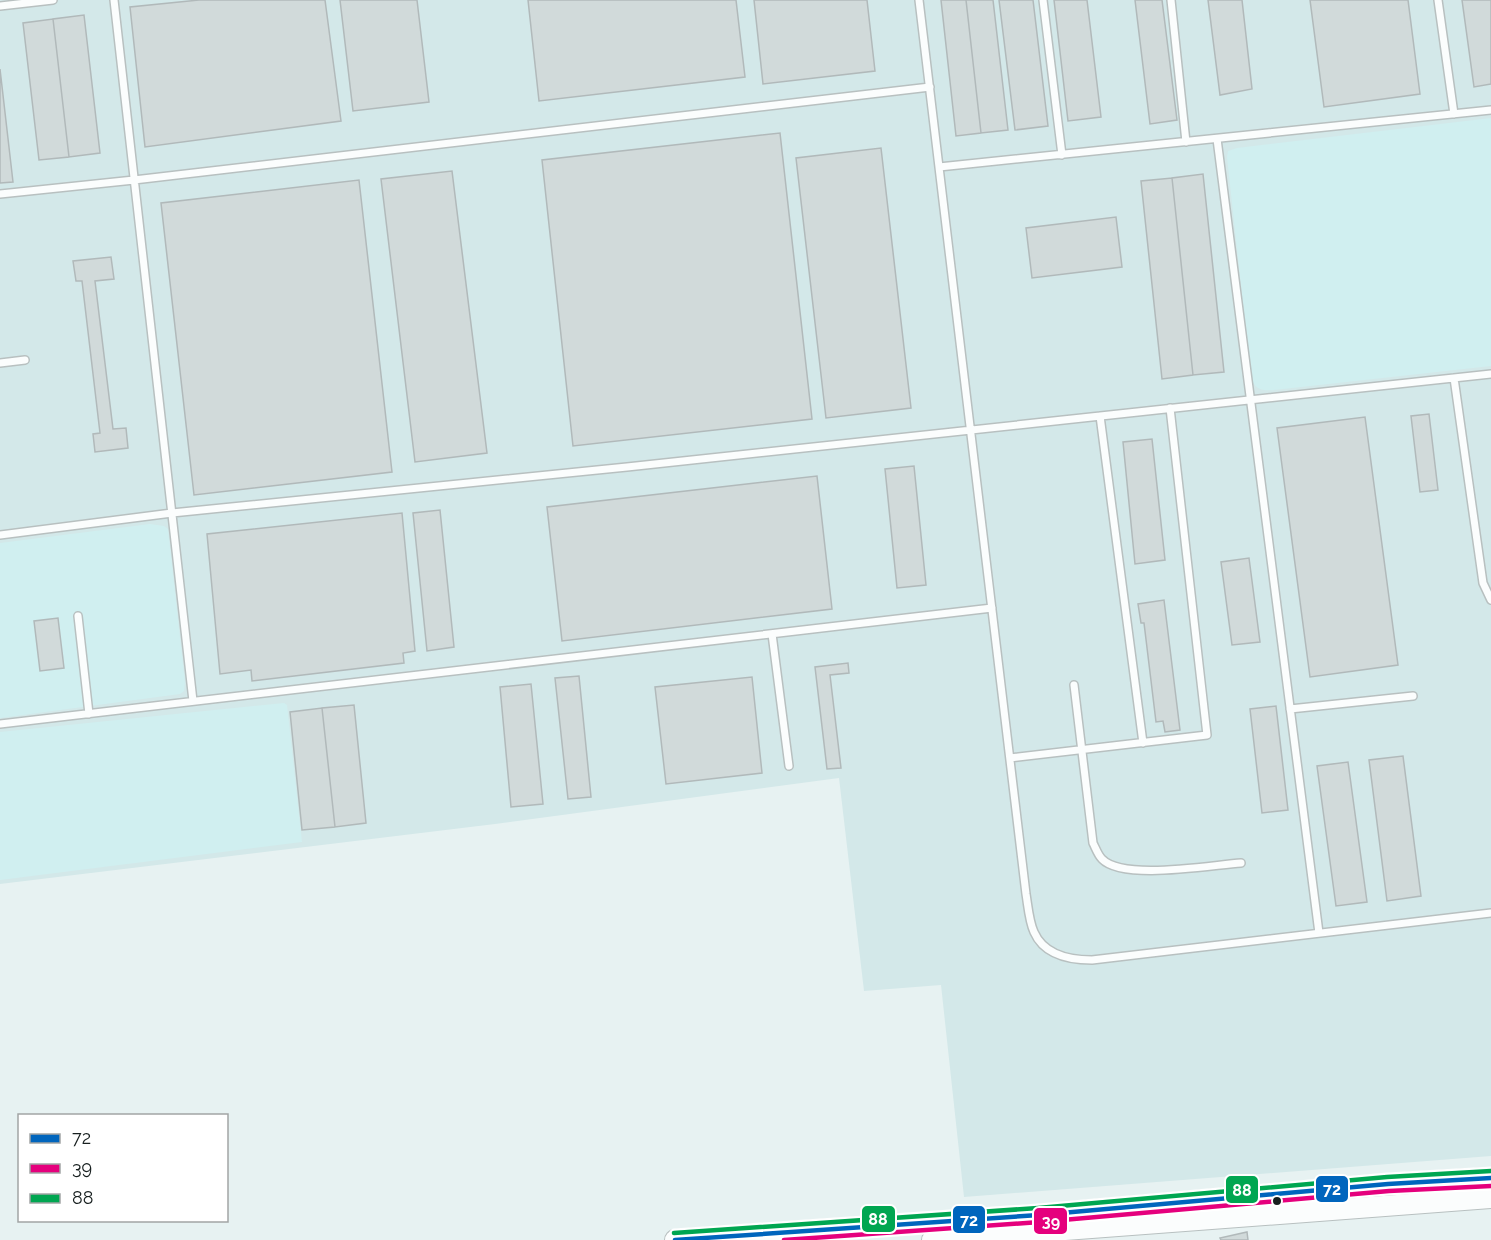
<svg xmlns="http://www.w3.org/2000/svg" width="1491" height="1240" font-family="Raleway,sans-serif">
  <rect width="100%" height="100%" fill="#e7f2f2"/>
  <path fill="#d3e8e9" d="M 0,0 L 1491,0 L 1491,1156 L 964,1197 L 941,985 L 864,991 L 839,778 L 495,824 L 0,884 Z"/>
  <path fill="#d0eff0" d="M 1491,118 L 1491,366 L 1274,390 C 1263,391 1255,390 1251,378 L 1227,157 L 1228,151 L 1237,148 Z
    M 150,524 L 164,526 L 168,529 L 185,682 L 184,691 L 180,694 L 0,718 L 0,543 Z
    M 284,703 L 287,705 L 302,842 L 0,880 L 0,732 Z"/>
  <path fill="#d1dada" stroke="#b1b9ba" stroke-width="1.5" d="M 199,0 L 325,0 L 341,121 L 145,147 L 130,7 Z
    M 340,0 L 417,0 L 429,102 L 353,111 Z
    M 528,0 L 736,0 L 745,77 L 539,101 Z
    M 754,0 L 867,0 L 875,71 L 763,84 Z
    M 941,0 L 966,0 L 981,133 L 956,136 Z
    M 966,0 L 993,0 L 1008,130 L 981,133 Z
    M 999,0 L 1033,0 L 1048,126 L 1015,130 Z
    M 1054,0 L 1087,0 L 1101,117 L 1068,121 Z
    M 1135,0 L 1162,0 L 1177,120 L 1150,124 Z
    M 1208,0 L 1242,0 L 1252,89 L 1220,95 Z
    M 1310,0 L 1408,0 L 1420,94 L 1324,107 Z
    M 1462,0 L 1491,0 L 1491,84 L 1474,87 Z
    M 84,15 L 100,153 L 69,157 L 53,19 Z
    M 53,19 L 69,157 L 39,160 L 23,23 Z
    M 0,69 L 13,182 L 0,183 Z
    M 780,133 L 812,419 L 573,446 L 542,160 Z
    M 881,148 L 911,408 L 826,418 L 796,158 Z
    M 452,171 L 487,453 L 415,462 L 381,179 Z
    M 1203,174 L 1224,372 L 1193,375 L 1172,178 Z
    M 1172,178 L 1193,375 L 1162,379 L 1141,181 Z
    M 359,180 L 392,472 L 194,495 L 161,203 Z
    M 1116,217 L 1122,267 L 1032,278 L 1026,228 Z
    M 111,257 L 114,279 L 95,281 L 113,429 L 126,428 L 128,448 L 95,452 L 93,434 L 100,433 L 82,281 L 76,281 L 73,261 Z
    M 1429,414 L 1438,490 L 1420,492 L 1411,416 Z
    M 1365,417 L 1398,665 L 1310,677 L 1277,428 Z
    M 1152,439 L 1165,560 L 1135,564 L 1123,442 Z
    M 914,466 L 926,585 L 897,588 L 885,469 Z
    M 817,476 L 832,609 L 562,641 L 547,507 Z
    M 440,510 L 454,647 L 427,651 L 413,513 Z
    M 402,513 L 415,651 L 403,653 L 404,663 L 252,681 L 251,670 L 220,674 L 207,534 Z
    M 1249,558 L 1260,642 L 1232,645 L 1221,562 Z
    M 1164,600 L 1180,730 L 1165,732 L 1163,721 L 1156,722 L 1144,623 L 1141,623 L 1138,604 Z
    M 58,618 L 64,668 L 40,671 L 34,621 Z
    M 848,663 L 849,673 L 830,675 L 841,768 L 827,769 L 815,667 Z
    M 579,676 L 591,797 L 568,799 L 555,678 Z
    M 752,677 L 762,773 L 666,784 L 655,687 Z
    M 531,684 L 543,804 L 511,807 L 500,687 Z
    M 354,705 L 366,823 L 335,827 L 322,708 Z
    M 1276,706 L 1288,810 L 1262,813 L 1250,709 Z
    M 322,708 L 335,827 L 302,830 L 290,712 Z
    M 1403,756 L 1421,896 L 1387,901 L 1369,760 Z
    M 1348,762 L 1367,902 L 1336,906 L 1317,766 Z
    M 1247,1232 L 1248,1240 L 1221,1240 L 1220,1238 Z"/>
  <g fill="none" stroke-linecap="round" stroke-linejoin="round">
    <defs>
      <path id="lane" d="M 114,0 L 193,701
        M 919,0 L 1026,894 C 1028,906 1029,921 1034,932 C 1044,955 1070,960 1092,960 L 1491,913
        M 1043,0 L 1062,155
        M 1171,0 L 1186,142
        M 1438,0 L 1454,114
        M 0,6 L 53,0
        M 1217,139 L 1319,933
        M 939,167 L 1491,110
        M 0,194 L 134,180 L 930,87
        M 0,363 L 25,360
        M 1454,378 L 1483,583 L 1491,600
        M 1100,416 L 1143,743
        M 0,535 L 172,513 L 627,467 L 1491,374
        M 78,616 L 89,714
        M 772,634 L 789,766
        M 1074,685 L 1093,843 C 1096,849 1098,855 1102,859 C 1123,881 1211,865 1241,863
        M 1290,709 L 1413,696
        M 0,724 L 992,608
        M 1010,758 L 1207,735 L 1170,408"/>
      <path id="secondary" d="M 675,1240 L 1039,1215 L 1388,1184 L 1491,1178
        M 932,1240 L 1491,1198"/>
    </defs>
    <use href="#lane" stroke="#b8c0c0" stroke-width="10"/>
    <use href="#secondary" stroke="#b8c0c0" stroke-width="22"/>
    <use href="#lane" stroke="#fbfdfd" stroke-width="7"/>
    <use href="#secondary" stroke="#fbfdfd" stroke-width="20"/>
    <defs>
      <path id="bus-1" d="M 675,1240 L 1039,1215 L 1388,1184 L 1491,1178"/>
      <path id="bus-2" d="M 784,1240 L 1040,1222 L 1389,1191 L 1491,1186"/>
      <path id="bus-3" d="M 674,1233 L 1038,1208 L 1387,1177 L 1491,1171"/>
    </defs>
    <use href="#bus-1" stroke="#fff" stroke-width="9"/>
    <use href="#bus-2" stroke="#fff" stroke-width="9"/>
    <use href="#bus-3" stroke="#fff" stroke-width="9"/>
    <use href="#bus-1" stroke="#0065bd" stroke-width="4.5"/>
    <use href="#bus-2" stroke="#e5007d" stroke-width="4.5"/>
    <use href="#bus-3" stroke="#00a651" stroke-width="4.5"/>
  </g>
  <circle fill="#171f1f" stroke="#fff" stroke-width="2" cx="1277" cy="1201" r="5"/>
  <g stroke="#fff" stroke-width="2">
    <rect x="1315" y="1175" width="34" height="28" rx="6" fill="#0065bd"/>
    <rect x="1225" y="1175" width="34" height="29" rx="6" fill="#00a651"/>
    <rect x="861" y="1205" width="35" height="28" rx="6" fill="#00a651"/>
    <rect x="952" y="1205" width="34" height="29" rx="6" fill="#0065bd"/>
    <rect x="1033" y="1207" width="35" height="28" rx="6" fill="#e5007d"/>
  </g>
  <g font-size="16" text-anchor="middle" font-weight="bold" fill="#fff">
    <text x="1332" y="1195">72</text>
    <text x="1242" y="1196">88</text>
    <text x="878" y="1225">88</text>
    <text x="969" y="1226">72</text>
    <text x="1051" y="1227">39</text>
  </g>
  <rect x="18" y="1114" width="210" height="108" fill="#ffffff" stroke="#a2a5a5" stroke-width="1.5"/>
  <rect x="30" y="1134" width="30" height="9" fill="#0065bd" stroke="#a2a5a5" stroke-width="1.5"/>
  <text x="72" y="1144" font-size="18" fill="#171f1f">72</text>
  <rect x="30" y="1164" width="30" height="9" fill="#e5007d" stroke="#a2a5a5" stroke-width="1.5"/>
  <text x="72" y="1174" font-size="18" fill="#171f1f">39</text>
  <rect x="30" y="1194" width="30" height="9" fill="#00a651" stroke="#a2a5a5" stroke-width="1.5"/>
  <text x="72" y="1204" font-size="18" fill="#171f1f">88</text>
</svg>
